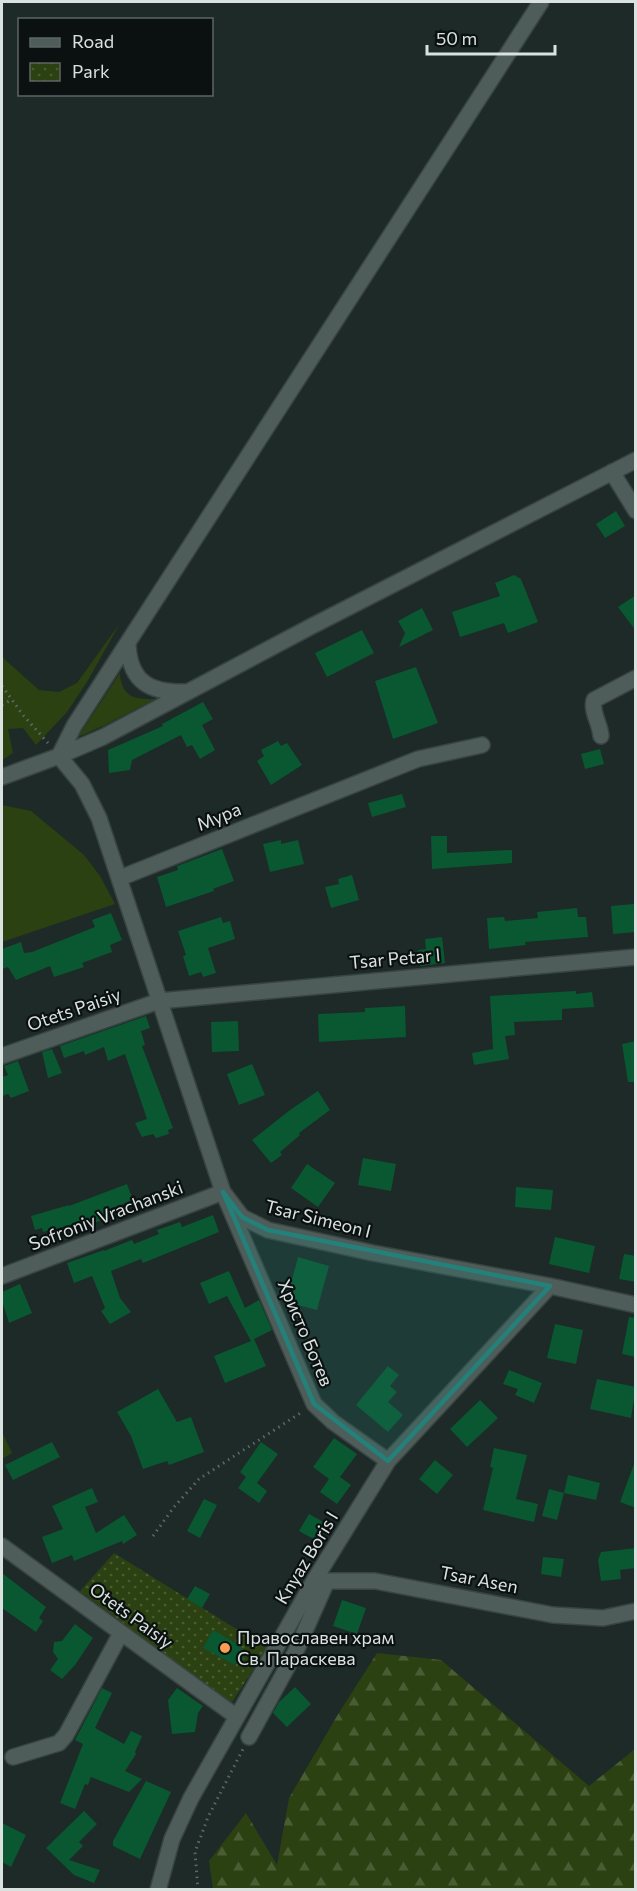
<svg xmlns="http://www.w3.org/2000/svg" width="637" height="1891" font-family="Commissioner,sans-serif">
  <defs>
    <pattern id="forest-firs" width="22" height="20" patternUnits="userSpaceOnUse" patternTransform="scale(1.5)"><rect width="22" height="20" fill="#2b4111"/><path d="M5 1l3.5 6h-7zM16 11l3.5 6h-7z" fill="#495c33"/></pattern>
    <pattern id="park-dots" width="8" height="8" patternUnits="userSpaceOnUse" patternTransform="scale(1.5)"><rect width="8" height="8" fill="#2b4111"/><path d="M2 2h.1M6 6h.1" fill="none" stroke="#495c33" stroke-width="1.8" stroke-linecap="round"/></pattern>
  </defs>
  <rect width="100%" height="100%" fill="#1d2a27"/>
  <path fill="#2b4111" d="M 120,623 L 87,682 L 67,712 L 36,745 L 23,728 L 8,729 L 13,753 L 2,760 L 2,657 L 39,690 L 59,692 L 77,683 Z
    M 120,673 C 121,696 134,700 155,699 L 105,725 L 78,737 Z
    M 2,805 L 31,811 L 84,855 L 100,876 L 115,904 L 2,942 Z
    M 2,1432 L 12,1453 L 2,1459 Z"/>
  <path fill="url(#forest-firs)" d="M 377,1653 L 441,1660 L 589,1786 L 635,1749 L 635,1889 L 213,1889 L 209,1861 L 246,1813 L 277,1865 L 289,1798 L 337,1716 Z"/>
  <path fill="url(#park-dots)" d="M 114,1553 L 267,1648 L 231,1704 L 80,1591 Z"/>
  <path fill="#095831" d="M 616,511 L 625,526 L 605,538 L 596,524 Z
    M 514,575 L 521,579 L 538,622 L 508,633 L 504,623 L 460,637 L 452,612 L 500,596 L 495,583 Z
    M 636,595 L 636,631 L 618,607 Z
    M 422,608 L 433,630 L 399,647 L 405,633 L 398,621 Z
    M 362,630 L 374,653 L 327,677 L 315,653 Z
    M 416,667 L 438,723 L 393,739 L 375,681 Z
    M 203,702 L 213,719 L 202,725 L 215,750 L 200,759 L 192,745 L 187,747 L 181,735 L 132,760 L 130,770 L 109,773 L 108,750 L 163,726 L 162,724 Z
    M 278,741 L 281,746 L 287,743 L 302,765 L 271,785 L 257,761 L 264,756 L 261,750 Z
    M 600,749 L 604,764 L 585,769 L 581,754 Z
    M 402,794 L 406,807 L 372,817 L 368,803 Z
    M 431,836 L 447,836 L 447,853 L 512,850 L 512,863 L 432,869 Z
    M 281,840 L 281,844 L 298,840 L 304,864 L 270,872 L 263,844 Z
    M 222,849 L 234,881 L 213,889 L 214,891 L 166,907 L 157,877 L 178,870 L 177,866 Z
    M 352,875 L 359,900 L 331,908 L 325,887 L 339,884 L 338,879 Z
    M 634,904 L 636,932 L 613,934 L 611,906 Z
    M 577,908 L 578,917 L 586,917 L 588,937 L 525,942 L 526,945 L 489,949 L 487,918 L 504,917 L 505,921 L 538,918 L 537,912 Z
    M 111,913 L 122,940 L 110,945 L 112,952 L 82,963 L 84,967 L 54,977 L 50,966 L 16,980 L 8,967 L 2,969 L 2,949 L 21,942 L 24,953 L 32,952 L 95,927 L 92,920 Z
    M 221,917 L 223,923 L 230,921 L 235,939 L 208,948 L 216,973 L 203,977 L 201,972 L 189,976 L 183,956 L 186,955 L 178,931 Z
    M 442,937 L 445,963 L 420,966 L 418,950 L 426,949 L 425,939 Z
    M 576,991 L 576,994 L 592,992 L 594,1007 L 562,1009 L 562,1020 L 514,1022 L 515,1035 L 505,1036 L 509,1059 L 474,1065 L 472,1053 L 493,1049 L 490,996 Z
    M 405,1006 L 406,1037 L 319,1042 L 318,1014 L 365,1012 L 365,1008 Z
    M 146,1016 L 150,1028 L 141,1031 L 145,1045 L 142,1046 L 173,1128 L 168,1130 L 169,1134 L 156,1138 L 153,1134 L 142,1137 L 135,1123 L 147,1119 L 125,1054 L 108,1061 L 104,1047 L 85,1055 L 84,1051 L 64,1058 L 60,1046 Z
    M 238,1021 L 239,1051 L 212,1052 L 211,1022 Z
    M 636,1041 L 636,1082 L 628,1082 L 622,1044 Z
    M 52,1049 L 62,1073 L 48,1078 L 42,1052 Z
    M 18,1061 L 29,1091 L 11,1098 L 8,1094 L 2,1096 L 2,1077 L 8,1075 L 4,1066 Z
    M 252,1064 L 265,1095 L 239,1105 L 227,1074 Z
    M 318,1091 L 330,1110 L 299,1133 L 300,1135 L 280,1152 L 282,1155 L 271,1163 L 252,1140 L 290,1110 Z
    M 363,1158 L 396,1164 L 391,1191 L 358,1185 Z
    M 307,1164 L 335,1183 L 318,1207 L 291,1188 Z
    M 127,1184 L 133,1200 L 105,1211 L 108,1218 L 83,1227 L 82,1222 L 43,1232 L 42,1228 L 35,1230 L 31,1216 L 69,1205 L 69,1206 Z
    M 516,1187 L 553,1190 L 551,1210 L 515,1207 Z
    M 213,1215 L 219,1232 L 143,1263 L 141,1259 L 111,1271 L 120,1298 L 131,1312 L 110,1324 L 101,1311 L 105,1308 L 92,1276 L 74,1283 L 67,1263 L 104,1250 L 104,1251 L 132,1240 L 134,1244 L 159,1234 L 157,1230 L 180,1222 L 182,1227 Z
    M 555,1237 L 595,1246 L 589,1273 L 549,1264 Z
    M 624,1254 L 636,1256 L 636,1282 L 619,1279 Z
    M 298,1257 L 329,1266 L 317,1310 L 286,1302 Z
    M 229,1271 L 245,1308 L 259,1300 L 272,1330 L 254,1339 L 266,1366 L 225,1383 L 214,1356 L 251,1341 L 227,1296 L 209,1304 L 200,1283 Z
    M 20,1284 L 32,1313 L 9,1323 L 2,1301 L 2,1292 Z
    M 629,1317 L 636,1318 L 636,1357 L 622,1354 Z
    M 555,1324 L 583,1330 L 576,1364 L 547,1358 Z
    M 388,1366 L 399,1375 L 390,1386 L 397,1392 L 388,1402 L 403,1415 L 388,1432 L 356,1405 Z
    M 509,1370 L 542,1383 L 534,1403 L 515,1395 L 518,1389 L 503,1384 Z
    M 597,1379 L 636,1387 L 631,1418 L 590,1409 Z
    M 158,1389 L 177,1422 L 191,1417 L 204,1452 L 169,1465 L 167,1461 L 143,1469 L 131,1436 L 117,1412 Z
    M 480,1400 L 498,1418 L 467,1447 L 450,1429 Z
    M 334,1438 L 357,1454 L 340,1477 L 351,1485 L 337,1504 L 320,1492 L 329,1479 L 313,1467 Z
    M 52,1442 L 60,1457 L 13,1480 L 5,1465 Z
    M 261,1442 L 278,1454 L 257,1483 L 267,1491 L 259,1503 L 238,1488 L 246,1477 L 240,1472 Z
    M 494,1448 L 527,1455 L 516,1499 L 538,1504 L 534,1522 L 483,1510 L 493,1468 L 490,1467 Z
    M 435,1460 L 453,1475 L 437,1494 L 419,1479 Z
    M 634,1464 L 636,1464 L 636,1508 L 620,1502 Z
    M 568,1475 L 600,1483 L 596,1500 L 564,1493 Z
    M 92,1488 L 98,1502 L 85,1507 L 96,1533 L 124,1515 L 137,1535 L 123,1544 L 122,1541 L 74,1561 L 72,1555 L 52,1563 L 42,1537 L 63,1529 L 52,1506 Z
    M 549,1489 L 564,1493 L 557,1520 L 542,1516 Z
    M 204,1499 L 217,1505 L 200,1538 L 187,1531 Z
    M 309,1514 L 327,1524 L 317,1541 L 299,1531 Z
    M 636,1548 L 636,1568 L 620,1570 L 621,1579 L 601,1581 L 598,1560 L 601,1552 Z
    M 543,1557 L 564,1559 L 561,1577 L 541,1574 Z
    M 2,1573 L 46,1607 L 39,1618 L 43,1621 L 36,1632 L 2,1608 Z
    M 195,1586 L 210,1594 L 202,1608 L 187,1599 Z
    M 342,1600 L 366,1608 L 357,1634 L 333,1626 Z
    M 75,1624 L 93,1638 L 75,1665 L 62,1679 L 50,1670 L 58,1659 L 53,1652 L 54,1642 L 62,1641 Z
    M 213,1630 L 241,1646 L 244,1660 L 233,1664 L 203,1648 Z
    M 295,1687 L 311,1704 L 287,1727 L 273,1713 L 279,1702 Z
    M 102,1688 L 112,1693 L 95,1728 L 124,1744 L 131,1731 L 142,1736 L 135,1752 L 136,1754 L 125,1771 L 142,1779 L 129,1792 L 91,1777 L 88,1785 L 85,1784 L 75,1809 L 60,1803 L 83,1744 L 75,1740 Z
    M 177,1688 L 203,1706 L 198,1713 L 195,1732 L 172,1734 L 168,1700 Z
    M 146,1781 L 171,1792 L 140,1859 L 113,1846 L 113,1841 Z
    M 84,1811 L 97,1824 L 79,1842 L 83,1846 L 69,1860 L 100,1870 L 94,1883 L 74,1875 L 46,1848 Z
    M 2,1823 L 26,1835 L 11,1867 L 2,1862 Z"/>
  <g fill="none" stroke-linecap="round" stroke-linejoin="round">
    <defs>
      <path id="minor" d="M 612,472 L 636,511
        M 128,645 C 130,683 151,693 187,692
        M 601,736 C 600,723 591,712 594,700 L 636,678
        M 59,756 L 82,784 L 99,818 L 223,1192 L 242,1217 L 268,1230 L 373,1253 L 550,1286 L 636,1305
        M 59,756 L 74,726 L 541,2
        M 2,777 L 59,756 L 103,737 L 312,626 L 636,460
        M 120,878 L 418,759 L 482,745
        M 2,1056 L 159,1001 L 636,957
        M 2,1276 L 223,1192 L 314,1404 L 333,1422 L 388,1461
        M 2,1546 L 237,1717
        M 315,1579 L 327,1581 L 375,1581 L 553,1615 L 603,1618 L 636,1611
        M 249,1737 L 296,1651 L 327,1581
        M 13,1757 L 59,1743 L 66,1735 L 121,1633
        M 158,1890 L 172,1839 L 191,1798 L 315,1579 L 388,1461 L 550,1286"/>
    </defs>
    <use href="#minor" stroke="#394442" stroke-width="18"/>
    <path stroke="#5d6966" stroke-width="3" stroke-dasharray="1.5 4.5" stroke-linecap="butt" d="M 2,686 L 23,715 L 48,743
      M 2,705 L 11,700
      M 153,1536 L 174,1507 L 199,1479 L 302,1412
      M 198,1890 L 195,1852 L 208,1817 L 243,1749"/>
    <use href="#minor" stroke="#4e5d5a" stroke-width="15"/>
  </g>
  <path fill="#238179" fill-opacity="0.2" stroke="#238179" stroke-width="4.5" stroke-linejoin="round" d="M 223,1192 L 242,1217 L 268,1230 L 550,1286 L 388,1461 L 314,1404 Z"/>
  <circle fill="#fb9e51" stroke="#0b1110" stroke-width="2" cx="225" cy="1648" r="6"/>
  <g text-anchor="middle" stroke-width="4.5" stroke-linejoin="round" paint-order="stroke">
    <g font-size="18" fill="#dae2e0" stroke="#0b1110">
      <text transform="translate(219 817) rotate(-22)" y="6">Мура</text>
      <text transform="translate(395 959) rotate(-5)" y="6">Tsar Petar I</text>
      <text transform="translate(74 1010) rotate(-19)" y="6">Otets Paisiy</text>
      <text transform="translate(106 1216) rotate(-21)" y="6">Sofroniy Vrachanski</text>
      <text transform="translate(318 1219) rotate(14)" y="6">Tsar Simeon I</text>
      <text transform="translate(305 1333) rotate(67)" y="6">Христо Ботев</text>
      <text transform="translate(307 1558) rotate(-59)" y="6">Knyaz Boris I</text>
      <text transform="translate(479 1580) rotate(11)" y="6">Tsar Asen</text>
      <text transform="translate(131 1616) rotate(36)" y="6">Otets Paisiy</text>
    </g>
    <g font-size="18" fill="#dae2e0" stroke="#0b1110" text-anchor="start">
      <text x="237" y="1644">Православен храм<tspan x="237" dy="21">Св. Параскева</tspan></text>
    </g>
  </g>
  <rect width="637" height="1891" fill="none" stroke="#dae2e0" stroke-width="6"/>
  <rect x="18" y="18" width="195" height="78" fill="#0b1110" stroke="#5e6563" stroke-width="1.5"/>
  <rect x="30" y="38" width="30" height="9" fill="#4e5d5a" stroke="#5e6563" stroke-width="1.5"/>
  <text x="72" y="48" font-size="18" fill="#dae2e0">Road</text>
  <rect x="30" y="63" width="30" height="18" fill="url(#park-dots)" stroke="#5e6563" stroke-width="1.5"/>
  <text x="72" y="78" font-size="18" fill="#dae2e0">Park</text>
  <path d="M427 45v9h128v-9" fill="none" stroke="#dae2e0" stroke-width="3"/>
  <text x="436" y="45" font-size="18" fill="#dae2e0" stroke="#0b1110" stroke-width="4.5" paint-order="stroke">50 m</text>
</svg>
